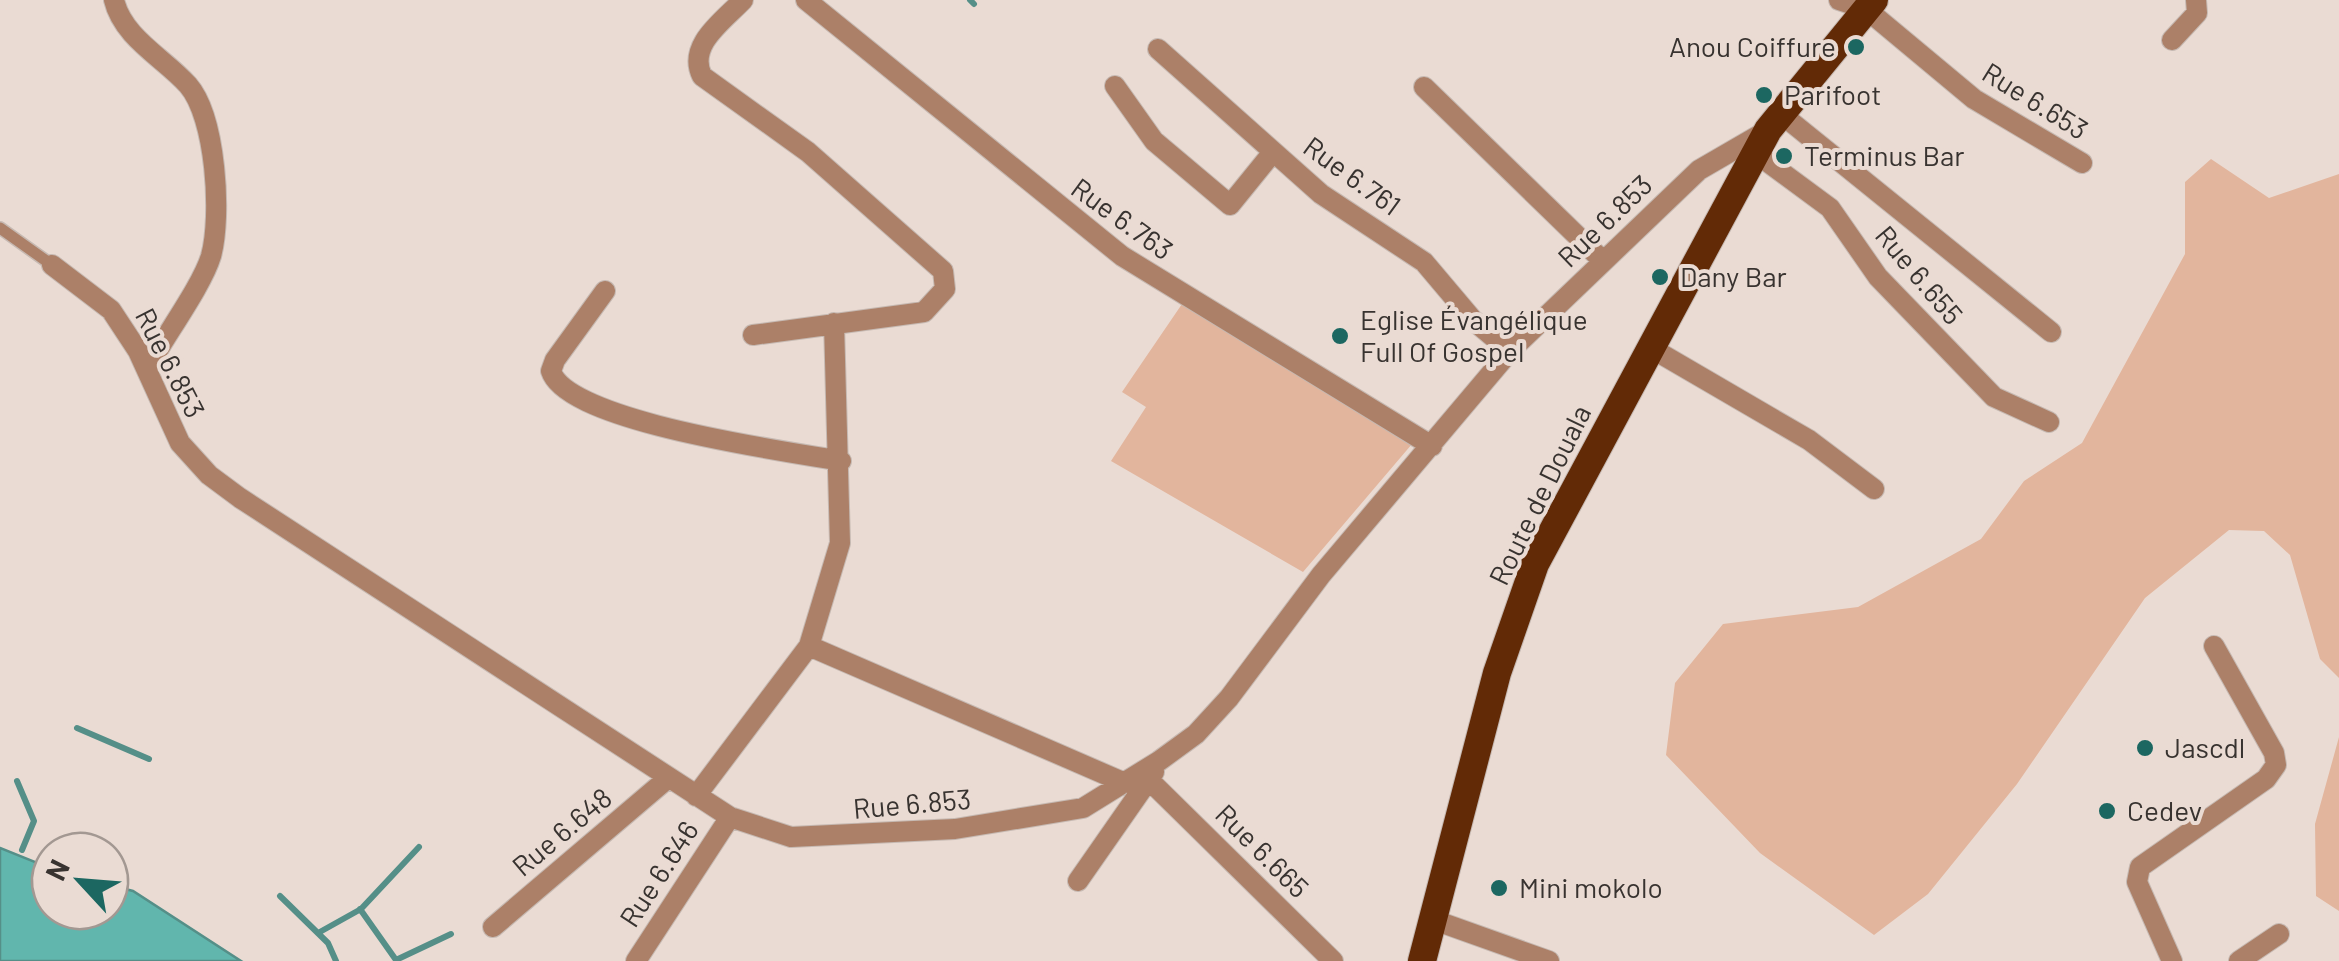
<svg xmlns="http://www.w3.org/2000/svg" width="2339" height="961" font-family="Barlow,sans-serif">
  <rect width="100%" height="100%" fill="#eadbd3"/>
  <path fill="#e2b59d" d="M 2211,159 L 2269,198 L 2339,174 L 2339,678 L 2320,659 L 2290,555 L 2264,531 L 2229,530 L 2145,598 L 2017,784 L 1928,894 L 1874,935 L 1760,853 L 1666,755 L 1675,683 L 1723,624 L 1858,607 L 1981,539 L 2024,481 L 2082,443 L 2185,254 L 2185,182 Z
    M 1182,304 L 1412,444 L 1303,572 L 1111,461 L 1146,407 L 1122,392 Z
    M 2339,737 L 2339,911 L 2316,896 L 2315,824 Z"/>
  <path fill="#61b6ad" stroke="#558f88" stroke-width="2.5" d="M 0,848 L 50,868 L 50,911 L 110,911 L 110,885 L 133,891 L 241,961 L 0,961 Z"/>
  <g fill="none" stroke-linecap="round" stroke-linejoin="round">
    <path stroke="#558f88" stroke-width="6" d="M 970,0 L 974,4
      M 77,728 L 149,759
      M 17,781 L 34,821 L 22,850
      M 280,896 L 328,943 L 336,961
      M 360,909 L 396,960 L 451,934
      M 318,933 L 361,909 L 419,847"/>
    <defs>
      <path id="service" d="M 0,228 L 52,265"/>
      <path id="minor" d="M 114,0 C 123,38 164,58 188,85 C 216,117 222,216 211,256 C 202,286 164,337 147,369
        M 743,0 C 723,21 687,45 702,76 L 808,152 L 943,271 L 945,289 L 924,312 L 753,335
        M 806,0 L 1122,256 L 1432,446
        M 1839,0 L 1866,9 L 1974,99 L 2082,163
        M 2172,40 L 2197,13 L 2196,0
        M 1158,49 L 1321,194 L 1424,262 L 1473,320 L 1510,351
        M 1115,86 L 1154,141 L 1230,205 L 1273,152
        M 1424,87 L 1603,261
        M 1780,113 L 2051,332
        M 1754,152 L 1830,208 L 1878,277 L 1994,397 L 2049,422
        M 52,265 L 111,310 L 138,351 L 180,443 L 209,475 L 240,498 L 730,817 L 791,837 L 955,829 L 1083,808 L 1159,761 L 1196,734 L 1229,698 L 1321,575 L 1510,351 L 1699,170 L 1768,130
        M 605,291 L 555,360 L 551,371 C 567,422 786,451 841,461
        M 1651,348 L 1809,440 L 1874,489
        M 809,646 L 1125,783
        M 1150,781 L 1333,961
        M 696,796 L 809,646 L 840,543 L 834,323
        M 1078,881 L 1154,772
        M 493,927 L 667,779
        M 636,961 L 730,817
        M 2172,961 L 2137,882 L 2140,867 L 2266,779 L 2276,765 L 2274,753 L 2214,646
        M 2239,961 L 2279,934"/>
      <path id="tertiary" d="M 1434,920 L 1549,961"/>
      <path id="trunk" d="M 1422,961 L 1497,673 L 1535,564 L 1768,130 L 1874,0"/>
    </defs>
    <use href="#service" stroke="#c6b9b2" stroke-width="14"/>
    <use href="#minor" stroke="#c6b9b2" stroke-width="22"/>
    <use href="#tertiary" stroke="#c6b9b2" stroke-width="22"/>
    <use href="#trunk" stroke="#c6b9b2" stroke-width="30"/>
    <use href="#service" stroke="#ac8068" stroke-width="11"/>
    <use href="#minor" stroke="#ac8068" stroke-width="20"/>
    <use href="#tertiary" stroke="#ac8068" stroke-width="20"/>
    <use href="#trunk" stroke="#622a06" stroke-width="28"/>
  </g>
  <g fill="#1c6761" stroke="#eadbd3" stroke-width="4">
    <circle cx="1856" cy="47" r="10"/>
    <circle cx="1764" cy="95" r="10"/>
    <circle cx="1784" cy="156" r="10"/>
    <circle cx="1660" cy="277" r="10"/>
    <circle cx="1340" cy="336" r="10"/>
    <circle cx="2145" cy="748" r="10"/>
    <circle cx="2107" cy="811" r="10"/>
    <circle cx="1499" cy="888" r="10"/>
  </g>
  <g text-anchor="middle" stroke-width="8" stroke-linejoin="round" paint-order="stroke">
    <g font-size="28" fill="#383330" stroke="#eadbd3" text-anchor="start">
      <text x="1836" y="57" text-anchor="end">Anou Coiffure</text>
      <text x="1784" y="105">Parifoot</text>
      <text x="1804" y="166">Terminus Bar</text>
      <text x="1680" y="287">Dany Bar</text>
      <text x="1360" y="330">Eglise Évangélique<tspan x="1360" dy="32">Full Of Gospel</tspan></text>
      <text x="2165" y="758">Jascdl</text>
      <text x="2127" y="821">Cedev</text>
      <text x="1519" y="898">Mini mokolo</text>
    </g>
    <g font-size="28" fill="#383330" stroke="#eadbd3">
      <text transform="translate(2035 101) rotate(32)" y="10">Rue 6.653</text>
      <text transform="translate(1352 176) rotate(36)" y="10">Rue 6.761</text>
      <text transform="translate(1122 219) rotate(36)" y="10">Rue 6.763</text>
      <text transform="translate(1605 221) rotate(-44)" y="10">Rue 6.853</text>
      <text transform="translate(1919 275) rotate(50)" y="10">Rue 6.655</text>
      <text transform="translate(170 363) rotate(63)" y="10">Rue 6.853</text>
      <text transform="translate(1540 495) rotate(-64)" y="10">Route de Douala</text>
      <text transform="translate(912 804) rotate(-5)" y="10">Rue 6.853</text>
      <text transform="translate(562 832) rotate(-40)" y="10">Rue 6.648</text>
      <text transform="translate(1262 851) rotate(45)" y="10">Rue 6.665</text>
      <text transform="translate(659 874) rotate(-57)" y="10">Rue 6.646</text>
    </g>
  </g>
  <g transform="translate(80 881) rotate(296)"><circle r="48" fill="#eadbd3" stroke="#a39892" stroke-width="2.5"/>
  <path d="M0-8L18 38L0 25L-18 38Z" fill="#1c6761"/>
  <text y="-15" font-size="28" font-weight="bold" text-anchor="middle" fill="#383330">N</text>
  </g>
</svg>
